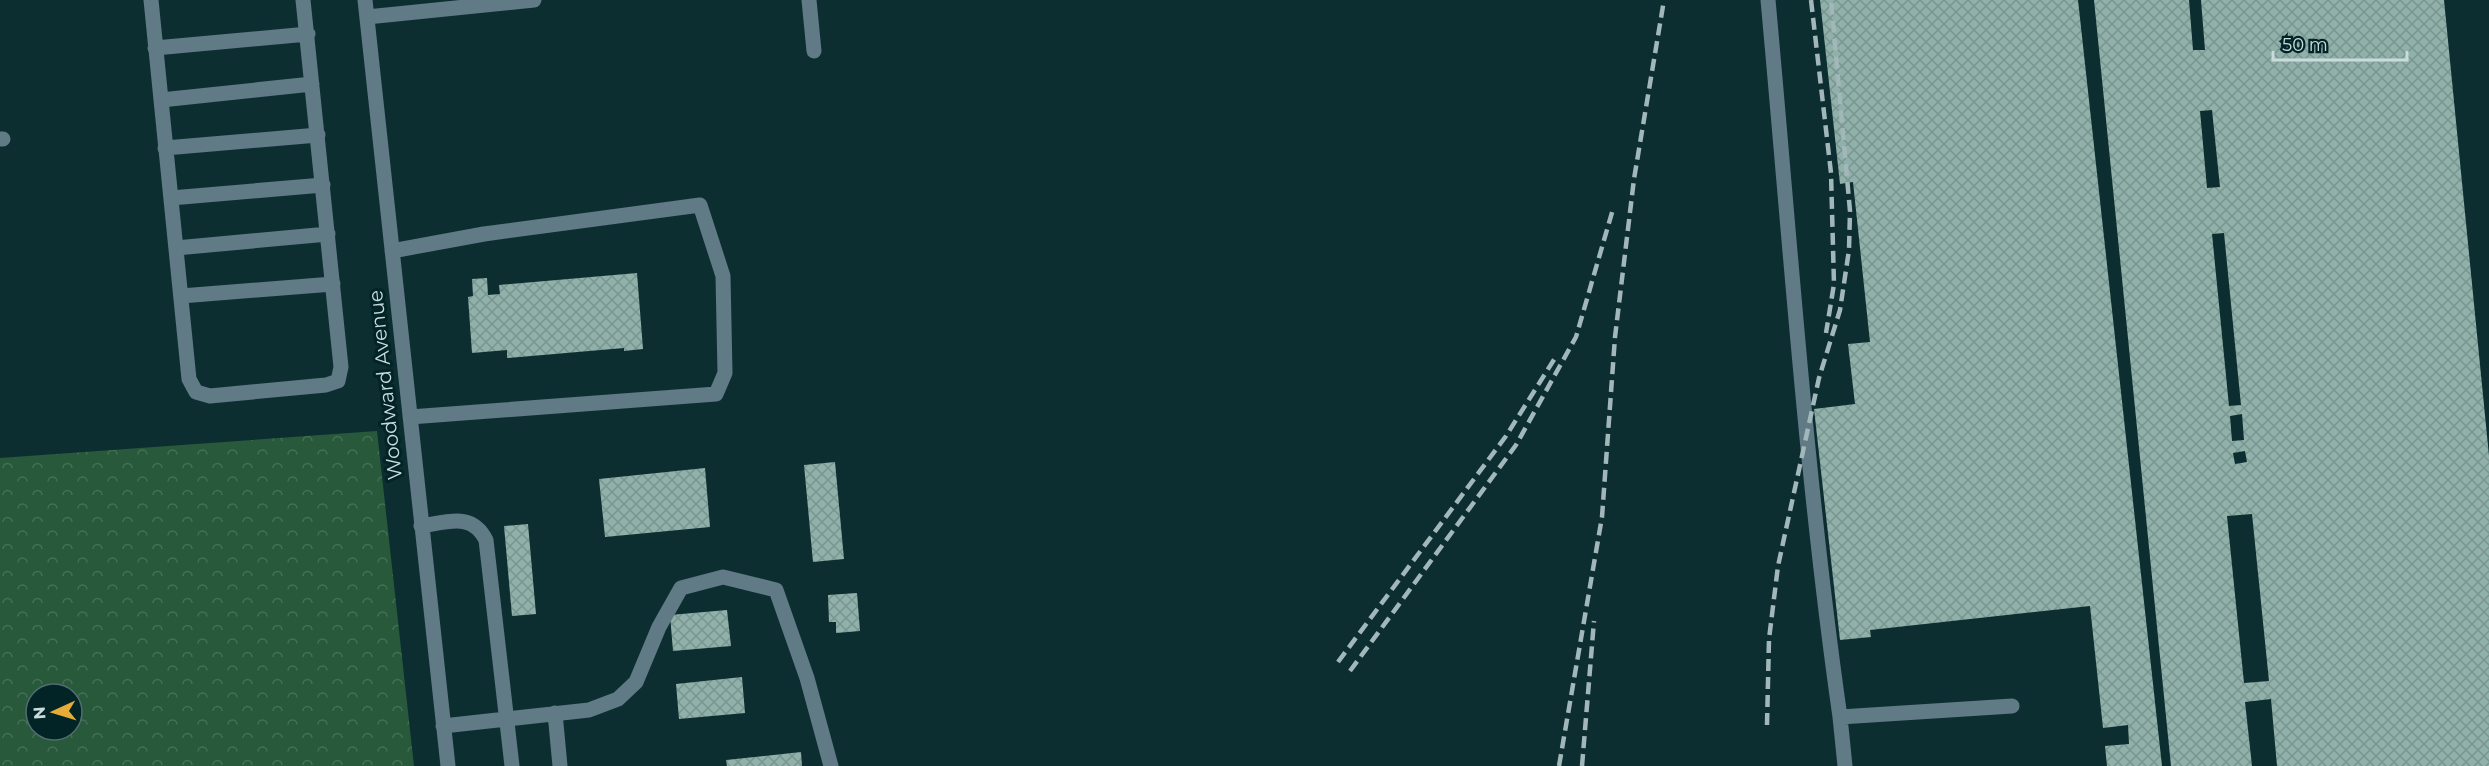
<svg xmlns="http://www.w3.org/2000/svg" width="2489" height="766" font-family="Montserrat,sans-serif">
  <defs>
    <pattern id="park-crowns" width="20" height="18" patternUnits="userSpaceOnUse" patternTransform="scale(1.5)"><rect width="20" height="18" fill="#27593a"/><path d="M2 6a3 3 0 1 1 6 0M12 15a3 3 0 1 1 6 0" fill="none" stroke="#457056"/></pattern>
    <pattern id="building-cross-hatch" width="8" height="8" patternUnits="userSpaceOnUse" patternTransform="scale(1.5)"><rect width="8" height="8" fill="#8fb1a9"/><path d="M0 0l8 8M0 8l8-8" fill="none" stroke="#7a958f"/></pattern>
  </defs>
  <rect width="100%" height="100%" fill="#0c2e31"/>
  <path fill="url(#park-crowns)" fill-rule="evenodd" d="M 377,431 L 414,766 L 0,766 L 0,458 ZM 36,694 L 72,694 L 72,730 L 36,730 Z"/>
  <path fill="url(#building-cross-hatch)" fill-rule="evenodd" d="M 1820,0 L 2078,0 L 2162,766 L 2107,766 L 2105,746 L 2129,744 L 2128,725 L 2103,728 L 2090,606 L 1870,630 L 1871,637 L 1840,640 L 1814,409 L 1855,404 L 1848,344 L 1870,342 L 1853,182 L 1840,184 Z
    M 2094,0 L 2189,0 L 2193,50 L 2205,50 L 2201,0 L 2444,0 L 2489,456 L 2489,766 L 2277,766 L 2271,699 L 2245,702 L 2252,766 L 2171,766 ZM 2212,110 L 2220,187 L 2207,188 L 2200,111 ZM 2224,233 L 2241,405 L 2229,406 L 2212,234 ZM 2242,414 L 2244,440 L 2232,441 L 2230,416 ZM 2245,451 L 2247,462 L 2235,464 L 2233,453 ZM 2252,514 L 2269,681 L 2244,683 L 2227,516 Z
    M 637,273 L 643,349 L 624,351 L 624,348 L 507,358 L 507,350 L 472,353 L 468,297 L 473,296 L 472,279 L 487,278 L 488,295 L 500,294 L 499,285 Z
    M 835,462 L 844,559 L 813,562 L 804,465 Z
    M 705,468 L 710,527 L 605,537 L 599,479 Z
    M 528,524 L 536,614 L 512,616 L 504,526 Z
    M 857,593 L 860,631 L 836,633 L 836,622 L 829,622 L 828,595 Z
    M 727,610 L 731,646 L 673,651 L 670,615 Z
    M 742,677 L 745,713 L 679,719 L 676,684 Z
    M 801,752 L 802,766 L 727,766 L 726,760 Z"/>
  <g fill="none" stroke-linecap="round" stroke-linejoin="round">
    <path stroke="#607a86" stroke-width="15" d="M 151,0 L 189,379 L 196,392 L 210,396 L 326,385 L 338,381 L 341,367 L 303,0
      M 365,0 L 448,766
      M 809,0 L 814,51
      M 1768,0 C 1790,239 1806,479 1840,717 L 2012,706
      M 367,17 L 534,0
      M 155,48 L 308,34
      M 161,100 L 312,84
      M 0,139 L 3,139
      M 165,148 L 318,135
      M 171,198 L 323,185
      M 176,248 L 328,234
      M 392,251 L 484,234 L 700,205 L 723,276 L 725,373 L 716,394 L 410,417
      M 181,296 L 333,284
      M 421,526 C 448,522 472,512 486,540 L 512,766
      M 555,713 L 560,766
      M 1840,717 L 1845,766
      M 443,726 L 589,710 L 618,699 L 636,682 L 659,627 L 681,588 L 723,577 L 776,590 L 807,678 L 831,766"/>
    <path stroke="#a2b7ba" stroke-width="4.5" stroke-dasharray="12 6" stroke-linecap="butt" d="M 1811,0 L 1831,173 L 1834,284 L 1826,333
      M 1338,662 L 1506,436 L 1555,358
      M 1350,671 L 1516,445 L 1576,337 L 1613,209
      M 1767,725 L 1769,639 L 1778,566 L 1819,378 L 1840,310 L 1849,250 L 1850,211 L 1831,0
      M 1559,766 L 1602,517 L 1615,337 L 1634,179 L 1664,0
      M 1582,766 L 1594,621"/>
  </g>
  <g text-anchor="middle" stroke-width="6" stroke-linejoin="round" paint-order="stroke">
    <g font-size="20" fill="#c9dbdd" stroke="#022427">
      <text transform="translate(385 385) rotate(-96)" y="7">Woodward Avenue</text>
    </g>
  </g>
  <g transform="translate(54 712) rotate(266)"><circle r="28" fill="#022427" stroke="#526d70" stroke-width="1.5"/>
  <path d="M0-4.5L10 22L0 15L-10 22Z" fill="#e7ac37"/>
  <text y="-9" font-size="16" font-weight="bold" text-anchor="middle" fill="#c9dbdd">N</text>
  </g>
  <path d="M2273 51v9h134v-9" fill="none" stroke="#c9dbdd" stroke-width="3"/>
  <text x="2282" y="51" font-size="18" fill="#c9dbdd" stroke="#022427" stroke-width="4.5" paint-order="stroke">50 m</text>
</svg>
